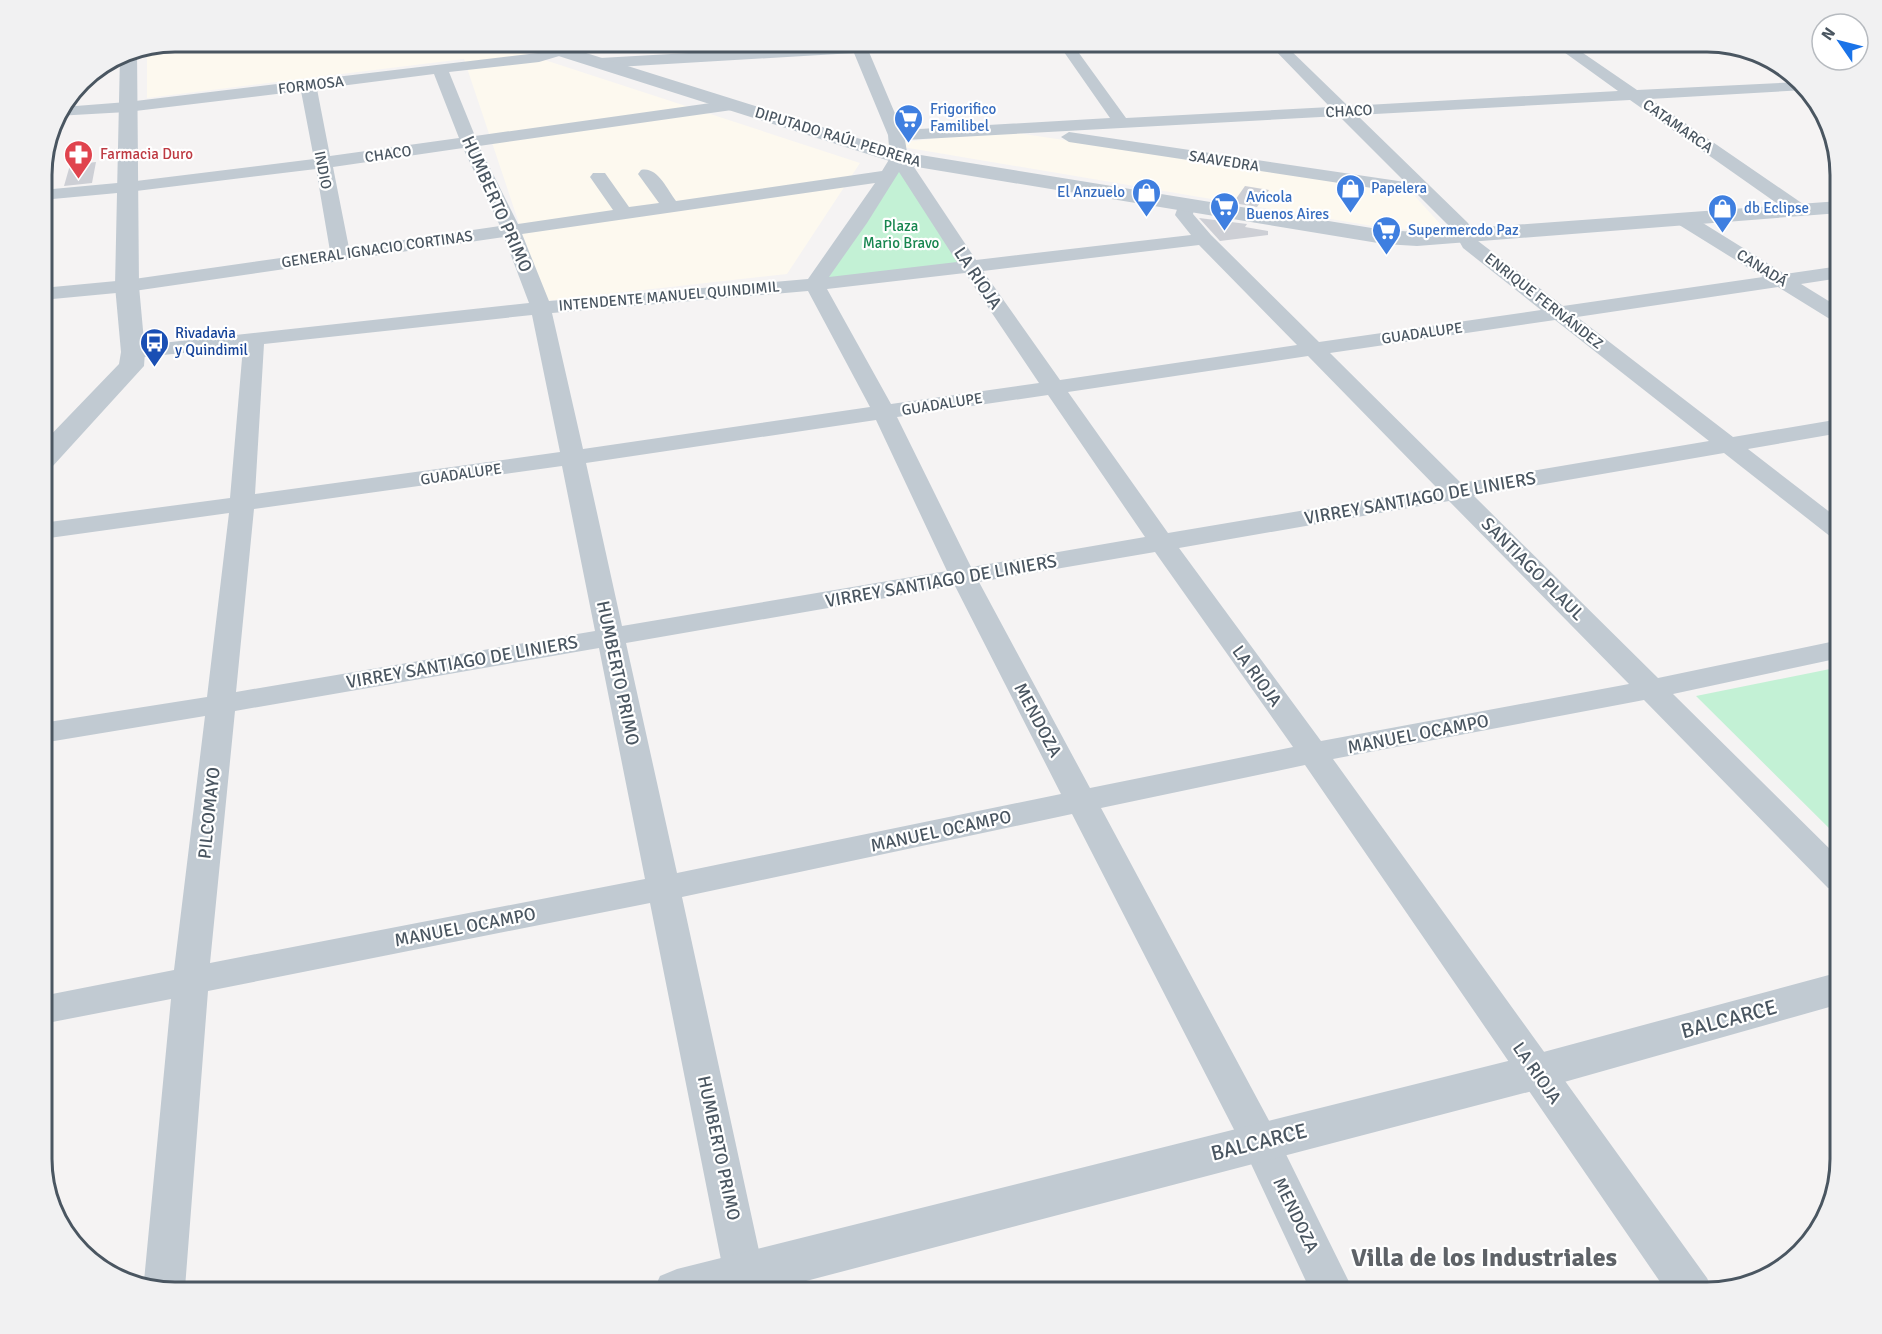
<svg xmlns="http://www.w3.org/2000/svg" width="1882" height="1334" font-family="Signika,sans-serif">
  <rect width="100%" height="100%" fill="#f5f3f3"/>
  <path fill="#fdf9ef" d="M 204,42 L 490,42 L 860,163 L 787,274 L 545,301 L 464,59 L 147,98 L 147,49 Z
    M 1004,131 L 1412,193 L 1442,226 L 1396,230 L 885,144 Z"/>
  <path fill="#c3f1d5" d="M 899,158 L 971,268 L 840,282 L 819,276 Z
    M 1840,667 L 1840,839 L 1696,696 Z"/>
  <path fill="#cdcfd5" d="M 96,162 L 92,183 L 64,186 L 70,165 Z
    M 1245,186 L 1269,190 L 1257,207 L 1233,203 Z
    M 1199,218 L 1247,224 L 1245,227 L 1268,231 L 1268,235 L 1220,241 Z"/>
  <g fill="none" stroke-linecap="round" stroke-linejoin="round">
    <path fill="#c1cad2" fill-rule="evenodd" d="M 850,42 L 979,42 L 972,46 L 869,52 L 902,130 L 1110,118 L 1057,42 L 1071,42 L 1126,118 L 1330,107 L 1267,42 L 1282,42 L 1348,106 L 1618,91 L 1550,42 L 1567,42 L 1637,90 L 1798,82 L 1805,90 L 1650,99 L 1806,206 L 1808,210 L 1806,214 L 1792,214 L 1630,100 L 1357,115 L 1468,223 L 1478,241 L 1563,306 L 1763,277 L 1676,223 L 1674,219 L 1676,215 L 1690,215 L 1785,274 L 1840,266 L 1840,278 L 1801,284 L 1840,308 L 1840,323 L 1833,321 L 1778,287 L 1577,317 L 1733,437 L 1840,419 L 1840,433 L 1748,449 L 1840,520 L 1840,540 L 1831,537 L 1724,453 L 1474,496 L 1658,678 L 1840,640 L 1840,658 L 1673,694 L 1840,859 L 1840,891 L 1828,888 L 1644,700 L 1333,759 L 1707,1278 L 1713,1291 L 1667,1292 L 1305,765 L 1101,808 L 1274,1130 L 1354,1292 L 1311,1292 L 1245,1151 L 1072,814 L 682,897 L 768,1292 L 728,1292 L 727,1290 L 650,903 L 208,991 L 185,1288 L 183,1292 L 175,1292 L 144,1281 L 171,999 L 42,1024 L 42,996 L 174,970 L 205,716 L 42,743 L 42,723 L 207,697 L 229,513 L 42,539 L 42,523 L 230,498 L 243,347 L 133,358 L 125,357 L 122,352 L 125,347 L 529,303 L 504,237 L 127,292 L 42,300 L 42,288 L 127,280 L 330,251 L 316,169 L 128,192 L 42,200 L 42,190 L 128,182 L 314,159 L 301,91 L 127,112 L 56,116 L 63,107 L 127,102 L 538,53 L 561,47 L 568,51 L 566,54 L 539,62 L 449,72 L 475,136 L 732,100 L 740,105 L 732,110 L 479,146 L 518,224 L 613,210 L 590,177 L 593,173 L 605,173 L 629,207 L 659,203 L 638,174 L 641,170 C 657,166 667,189 676,201 L 882,171 L 890,158 L 888,135 L 854,53 L 600,68 L 592,63 L 600,58 L 851,44 ZM 434,74 L 459,138 L 330,156 L 317,89 ZM 1339,116 L 1405,182 L 1069,132 L 1061,137 L 1069,142 L 1418,195 L 1453,230 L 1463,248 L 1541,310 L 1319,342 L 1211,235 L 1193,214 L 1195,205 L 1192,201 L 1180,201 L 1175,215 L 1191,235 L 976,260 L 908,158 L 905,140 ZM 463,148 L 500,226 L 349,248 L 333,167 ZM 899,172 L 957,262 L 829,277 L 867,223 ZM 875,183 L 808,279 L 549,301 L 522,234 ZM 1199,245 L 1297,345 L 1060,380 L 983,271 ZM 965,273 L 1039,383 L 891,404 L 827,289 ZM 808,291 L 870,407 L 583,449 L 552,313 ZM 532,315 L 560,452 L 255,494 L 264,344 ZM 1555,320 L 1709,441 L 1461,483 L 1330,353 ZM 1308,356 L 1437,488 L 1168,533 L 1068,392 ZM 1048,395 L 1145,537 L 971,567 L 897,417 ZM 876,420 L 947,571 L 622,626 L 586,463 ZM 562,466 L 595,631 L 236,692 L 254,509 ZM 1449,501 L 1629,684 L 1321,741 L 1179,548 ZM 1155,552 L 1293,747 L 1090,788 L 979,582 ZM 955,586 L 1061,794 L 677,873 L 626,643 ZM 599,648 L 645,879 L 210,963 L 235,711 Z"/>
    <path fill="#c1cad2" fill-rule="evenodd" d="M 524,42 L 551,42 L 902,152 L 1384,230 L 1417,232 L 1840,201 L 1840,213 L 1417,246 L 1384,244 L 899,164 L 527,46 Z
      M 137,50 L 139,286 L 145,352 L 144,366 L 52,467 L 42,469 L 42,444 L 119,364 L 121,352 L 115,286 L 120,55 Z
      M 1840,972 L 1840,1004 L 1536,1090 L 764,1292 L 653,1292 L 660,1276 L 677,1269 L 1536,1054 Z"/>
  </g>
  <defs>
    <symbol id="supermarket-pin" viewBox="-11 -11 22 30"><path d="M0 17L-7.5 6A9.5 9.5 0 1 1 7.5 6Z" fill="#3f7fe0" stroke="#fff"/><path d="M-6-5.5h2.5l.6 2H6L4.5 2H-2.5L-4.4-4H-6ZM-1.5 3.2a1.3 1.3 0 1 0 .1 0ZM3 3.2a1.3 1.3 0 1 0 .1 0Z" fill="#fff"/></symbol>
    <symbol id="pharmacy-pin" viewBox="-11 -11 22 30"><path d="M0 17L-7.5 6A9.5 9.5 0 1 1 7.5 6Z" fill="#e0444e" stroke="#fff"/><path d="M-2-6h4v4h4v4h-4v4h-4v-4h-4v-4h4Z" fill="#fff"/></symbol>
    <symbol id="shop-pin" viewBox="-11 -11 22 30"><path d="M0 17L-7.5 6A9.5 9.5 0 1 1 7.5 6Z" fill="#3f7fe0" stroke="#fff"/><path d="M-5-2.5h2.3a2.7 3.5 0 0 1 5.4 0H5L5.5 6h-11ZM-1.5-2.5h3a1.5 2.3 0 0 0-3 0Z" fill="#fff"/></symbol>
    <symbol id="bus-pin" viewBox="-11 -11 22 30"><path d="M0 17L-7.5 6A9.5 9.5 0 1 1 7.5 6Z" fill="#1a4fb4" stroke="#fff"/><path d="M-5-6H5V4H4V6H2V4H-2V6H-4V4H-5ZM-3.5-4V0h7V-4ZM-3.5 1.2v1.5H-2V1.2ZM2 1.2v1.5H3.5V1.2Z" fill="#fff"/></symbol>
  </defs>
  <g fill-rule="evenodd">
    <use href="#supermarket-pin" x="892" y="102" width="33" height="45"/>
    <use href="#pharmacy-pin" x="62" y="138" width="33" height="45"/>
    <use href="#shop-pin" x="1334" y="172" width="33" height="45"/>
    <use href="#shop-pin" x="1130" y="176" width="33" height="45"/>
    <use href="#supermarket-pin" x="1208" y="190" width="33" height="45"/>
    <use href="#shop-pin" x="1706" y="192" width="33" height="45"/>
    <use href="#supermarket-pin" x="1370" y="214" width="33" height="45"/>
    <use href="#bus-pin" x="138" y="326" width="33" height="45"/>
  </g>
  <g text-anchor="middle" stroke-width="4.5" stroke-linejoin="round" paint-order="stroke">
    <g font-size="15" fill="#4a5661" stroke="#fff">
      <text transform="translate(311 85) rotate(-7)" y="5">FORMOSA</text>
      <text transform="translate(1349 111) rotate(-3)" y="5">CHACO</text>
      <text transform="translate(1678 126) rotate(35)" y="5">CATAMARCA</text>
      <text transform="translate(838 137) rotate(17)" y="5">DIPUTADO RAÚL PEDRERA</text>
      <text transform="translate(388 154) rotate(-8)" y="5">CHACO</text>
      <text transform="translate(1224 161) rotate(9)" y="5">SAAVEDRA</text>
      <text transform="translate(323 170) rotate(79)" y="5">INDIO</text>
      <text transform="translate(377 249) rotate(-8)" y="5">GENERAL IGNACIO CORTINAS</text>
      <text transform="translate(1762 268) rotate(32)" y="5">CANADÁ</text>
      <text transform="translate(669 296) rotate(-5)" y="5">INTENDENTE MANUEL QUINDIMIL</text>
      <text transform="translate(1544 301) rotate(38)" y="5">ENRIQUE FERNÁNDEZ</text>
      <text transform="translate(1422 333) rotate(-8)" y="5">GUADALUPE</text>
      <text transform="translate(942 404) rotate(-9)" y="5">GUADALUPE</text>
      <text transform="translate(461 474) rotate(-8)" y="5">GUADALUPE</text>
    </g>
    <g font-size="15" fill="#366cbe" stroke="#fff" text-anchor="start">
      <text x="930" y="114">Frigorifico<tspan x="930" dy="17">Familibel</tspan></text>
      <text x="1371" y="193">Papelera</text>
      <text x="1125" y="197" text-anchor="end">El Anzuelo</text>
      <text x="1246" y="202">Avicola<tspan x="1246" dy="17">Buenos Aires</tspan></text>
      <text x="1744" y="213">db Eclipse</text>
      <text x="1408" y="235">Supermercdo Paz</text>
    </g>
    <g font-size="15" fill="#be3a42" stroke="#fff" text-anchor="start">
      <text x="100" y="159">Farmacia Duro</text>
    </g>
    <g font-size="15" fill="#17864f" stroke="#fff">
      <text x="901" y="231">Plaza<tspan x="901" dy="17">Mario Bravo</tspan></text>
    </g>
    <g font-size="15" fill="#164399" stroke="#fff" text-anchor="start">
      <text x="175" y="338">Rivadavia<tspan x="175" dy="17">y Quindimil</tspan></text>
    </g>
    <g font-size="18" fill="#4a5661" stroke="#fff">
      <text transform="translate(497 204) rotate(66)" y="6">HUMBERTO PRIMO</text>
      <text transform="translate(978 278) rotate(56)" y="6">LA RIOJA</text>
      <text transform="translate(1420 498) rotate(-10)" y="6">VIRREY SANTIAGO DE LINIERS</text>
      <text transform="translate(1533 569) rotate(45)" y="6">SANTIAGO PLAUL</text>
      <text transform="translate(941 581) rotate(-10)" y="6">VIRREY SANTIAGO DE LINIERS</text>
      <text transform="translate(462 662) rotate(-10)" y="6">VIRREY SANTIAGO DE LINIERS</text>
      <text transform="translate(618 673) rotate(78)" y="6">HUMBERTO PRIMO</text>
      <text transform="translate(1257 676) rotate(54)" y="6">LA RIOJA</text>
      <text transform="translate(1038 720) rotate(62)" y="6">MENDOZA</text>
      <text transform="translate(1418 734) rotate(-11)" y="6">MANUEL OCAMPO</text>
      <text transform="translate(209 813) rotate(-84)" y="6">PILCOMAYO</text>
      <text transform="translate(941 831) rotate(-12)" y="6">MANUEL OCAMPO</text>
      <text transform="translate(465 927) rotate(-11)" y="6">MANUEL OCAMPO</text>
      <text transform="translate(1537 1073) rotate(55)" y="6">LA RIOJA</text>
      <text transform="translate(719 1148) rotate(78)" y="6">HUMBERTO PRIMO</text>
      <text transform="translate(1296 1215) rotate(64)" y="6">MENDOZA</text>
    </g>
    <g font-size="21" fill="#4a5661" stroke="#fff">
      <text transform="translate(1729 1019) rotate(-15)" y="7">BALCARCE</text>
      <text transform="translate(1259 1142) rotate(-14)" y="7">BALCARCE</text>
    </g>
    <g font-size="26" font-weight="bold" fill="#5f6368" stroke="#fff">
      <text x="1484" y="1266">Villa de los Industriales</text>
    </g>
  </g>
  <path d="M0 0H1882V1334H0ZM175 52H1707A123 123 0 0 1 1830 175V1159A123 123 0 0 1 1707 1282H175A123 123 0 0 1 52 1159V175A123 123 0 0 1 175 52Z" fill="#f1f1f2" fill-rule="evenodd"/>
  <path fill="none" stroke="#4a5661" stroke-width="3" d="M175 52H1707A123 123 0 0 1 1830 175V1159A123 123 0 0 1 1707 1282H175A123 123 0 0 1 52 1159V175A123 123 0 0 1 175 52Z"/>
  <g transform="translate(1840 42) rotate(305)"><circle r="28" fill="#ffffff" stroke="#b7bbc0" stroke-width="1.5"/>
  <path d="M0-4.5L10 22L0 15L-10 22Z" fill="#1a73e8"/>
  <text y="-9" font-size="16" font-weight="bold" text-anchor="middle" fill="#4a5661">N</text>
  </g>
</svg>
